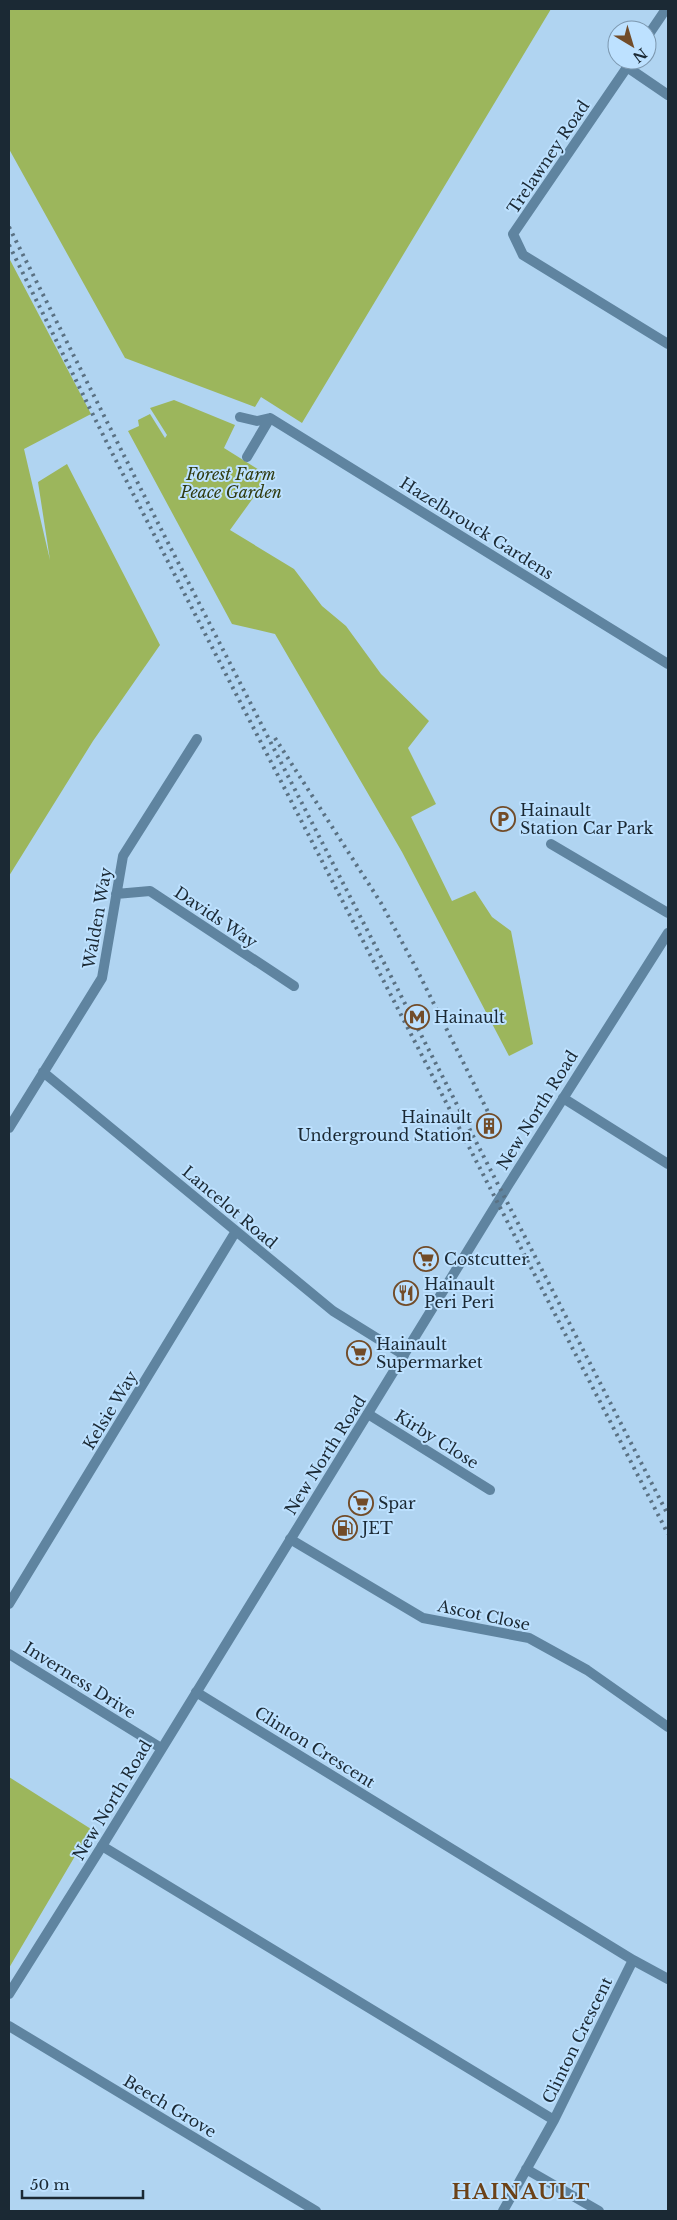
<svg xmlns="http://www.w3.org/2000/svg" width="677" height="2220" font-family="'Libre Baskerville',serif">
  <rect width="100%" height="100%" fill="#b0d4f1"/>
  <path fill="#9cb65c" d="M 9,9 L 551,9 L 302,423 L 261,397 L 255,407 L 125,358 L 9,149 Z
    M 9,258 L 91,414 L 24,449 L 50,560 L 38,482 L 67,464 L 160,645 L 93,741 L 9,876 Z
    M 174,400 L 235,425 L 224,448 L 269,476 L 230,530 L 294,569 L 322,606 L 346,626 L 381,674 L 429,721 L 408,748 L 436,804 L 411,817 L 452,901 L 475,891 L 492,917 L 511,931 L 533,1044 L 509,1056 L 402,852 L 275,634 L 232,624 L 128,431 L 139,426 L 138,420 L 150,414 L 165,438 L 167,435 L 150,408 Z
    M 9,1777 L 91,1829 L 9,1968 Z"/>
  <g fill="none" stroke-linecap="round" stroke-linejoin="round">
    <path stroke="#5f84a0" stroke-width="10" d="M 647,37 L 666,9
      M 632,60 L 513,234 L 523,255 L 668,344
      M 627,67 L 668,95
      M 240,417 L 257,421 L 270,418 L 668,664
      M 247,457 L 270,418
      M 551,844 L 668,913
      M 116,894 L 150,891 L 294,986
      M 43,1072 L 333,1311 L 404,1355
      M 563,1098 L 668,1164
      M 9,1128 L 102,978 L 123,856 L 197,739
      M 368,1414 L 490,1490
      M 290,1539 L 423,1618 L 529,1638 L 587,1670 L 668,1727
      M 9,1604 L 236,1231
      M 9,1654 L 161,1748
      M 102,1846 L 554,2120 L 633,1960 L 196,1692
      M 633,1960 L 668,1979
      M 9,2026 L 316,2211
      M 526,2169 L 599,2211
      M 503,2211 L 554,2120"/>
    <path stroke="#5f84a0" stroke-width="10" d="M 9,1994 L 102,1846 L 507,1187 L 668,933"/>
    <path stroke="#5a7183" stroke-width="4" stroke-dasharray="2.5 5" stroke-linecap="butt" d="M 9,227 L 164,535 L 668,1515
      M 9,245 L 107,443 L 668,1534
      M 275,738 L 381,903 L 416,968 L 491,1118"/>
  </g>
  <defs>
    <symbol id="parking-ring" viewBox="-11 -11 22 22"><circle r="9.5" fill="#bde1ff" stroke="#724c29" stroke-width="1.5"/><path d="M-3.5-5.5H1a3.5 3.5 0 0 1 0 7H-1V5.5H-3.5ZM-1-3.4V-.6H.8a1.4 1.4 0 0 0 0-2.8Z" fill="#724c29"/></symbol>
    <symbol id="metro-ring" viewBox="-11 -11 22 22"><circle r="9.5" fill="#bde1ff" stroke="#724c29" stroke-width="1.5"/><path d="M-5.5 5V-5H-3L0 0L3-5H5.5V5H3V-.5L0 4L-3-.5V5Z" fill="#724c29"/></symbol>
    <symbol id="building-ring" viewBox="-11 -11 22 22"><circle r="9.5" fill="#bde1ff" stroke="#724c29" stroke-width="1.5"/><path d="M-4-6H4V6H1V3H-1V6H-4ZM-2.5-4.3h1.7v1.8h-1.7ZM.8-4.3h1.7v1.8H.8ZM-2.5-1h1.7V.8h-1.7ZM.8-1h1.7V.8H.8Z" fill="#724c29"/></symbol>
    <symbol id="supermarket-ring" viewBox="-11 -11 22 22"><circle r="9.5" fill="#bde1ff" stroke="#724c29" stroke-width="1.5"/><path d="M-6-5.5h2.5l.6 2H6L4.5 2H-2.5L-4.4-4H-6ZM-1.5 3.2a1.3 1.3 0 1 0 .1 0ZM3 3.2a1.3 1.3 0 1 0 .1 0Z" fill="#724c29"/></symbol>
    <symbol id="restaurant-ring" viewBox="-11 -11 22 22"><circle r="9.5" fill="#bde1ff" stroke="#724c29" stroke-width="1.5"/><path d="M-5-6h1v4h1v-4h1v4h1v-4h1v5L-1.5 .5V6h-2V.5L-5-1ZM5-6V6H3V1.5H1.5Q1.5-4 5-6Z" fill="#724c29"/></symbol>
    <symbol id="fuel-ring" viewBox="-11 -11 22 22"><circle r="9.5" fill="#bde1ff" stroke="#724c29" stroke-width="1.5"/><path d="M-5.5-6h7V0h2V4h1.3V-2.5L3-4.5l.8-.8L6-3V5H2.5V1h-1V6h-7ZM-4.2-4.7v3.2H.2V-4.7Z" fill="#724c29"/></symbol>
  </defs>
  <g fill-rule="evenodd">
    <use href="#parking-ring" x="489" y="805" width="28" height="28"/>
    <use href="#metro-ring" x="403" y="1003" width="28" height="28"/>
    <use href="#building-ring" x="475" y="1112" width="28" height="28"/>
    <use href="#supermarket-ring" x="412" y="1245" width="28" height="28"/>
    <use href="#restaurant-ring" x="392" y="1279" width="28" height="28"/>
    <use href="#supermarket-ring" x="345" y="1339" width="28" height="28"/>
    <use href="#supermarket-ring" x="347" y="1489" width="28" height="28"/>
    <use href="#fuel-ring" x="331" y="1514" width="28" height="28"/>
  </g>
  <g text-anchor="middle" stroke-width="4" stroke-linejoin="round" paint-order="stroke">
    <g font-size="16" fill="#1b2934" stroke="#bde1ff">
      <text transform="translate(548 157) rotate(-56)" y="6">Trelawney Road</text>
      <text transform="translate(477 528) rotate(32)" y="6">Hazelbrouck Gardens</text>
      <text transform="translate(216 917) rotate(34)" y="6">Davids Way</text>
      <text transform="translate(97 918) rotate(-80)" y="6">Walden Way</text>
      <text transform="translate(537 1110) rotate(-58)" y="6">New North Road</text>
      <text transform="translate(230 1207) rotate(40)" y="6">Lancelot Road</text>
      <text transform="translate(110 1410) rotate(-59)" y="6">Kelsie Way</text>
      <text transform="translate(437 1439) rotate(32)" y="6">Kirby Close</text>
      <text transform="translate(325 1455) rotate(-58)" y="6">New North Road</text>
      <text transform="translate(484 1615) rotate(12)" y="6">Ascot Close</text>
      <text transform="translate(80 1680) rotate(32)" y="6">Inverness Drive</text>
      <text transform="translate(315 1747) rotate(32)" y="6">Clinton Crescent</text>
      <text transform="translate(112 1800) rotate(-59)" y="6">New North Road</text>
      <text transform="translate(577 2040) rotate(-64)" y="6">Clinton Crescent</text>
      <text transform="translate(170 2106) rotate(31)" y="6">Beech Grove</text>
    </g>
    <g font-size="16" font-style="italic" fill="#303b10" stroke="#bde1ff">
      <text x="231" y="480">Forest Farm<tspan x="231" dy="18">Peace Garden</tspan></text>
    </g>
    <g font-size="16" fill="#1b2934" stroke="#bde1ff" text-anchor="start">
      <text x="520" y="816">Hainault<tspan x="520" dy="18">Station Car Park</tspan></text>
      <text x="434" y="1023">Hainault</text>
      <text x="472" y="1123" text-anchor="end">Hainault<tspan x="472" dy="18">Underground Station</tspan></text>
      <text x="444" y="1265">Costcutter</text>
      <text x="424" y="1290">Hainault<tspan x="424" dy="18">Peri Peri</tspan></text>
      <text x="376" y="1350">Hainault<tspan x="376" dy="18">Supermarket</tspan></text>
      <text x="378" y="1509">Spar</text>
      <text x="362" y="1534">JET</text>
    </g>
    <g font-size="21" font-weight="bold" letter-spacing="1" fill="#6c4218" stroke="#bde1ff">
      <text x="521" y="2199">HAINAULT</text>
    </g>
  </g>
  <rect width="677" height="2220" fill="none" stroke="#1b2934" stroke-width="20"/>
  <g transform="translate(632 45) rotate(142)"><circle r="24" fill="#bde1ff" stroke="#7c97ae"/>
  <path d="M0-4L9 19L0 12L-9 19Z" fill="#724c29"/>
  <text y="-8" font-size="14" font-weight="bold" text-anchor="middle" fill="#1b2934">N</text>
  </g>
  <path d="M22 2190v8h121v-8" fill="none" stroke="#1b2934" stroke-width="2.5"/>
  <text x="30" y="2190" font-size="15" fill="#1b2934" stroke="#bde1ff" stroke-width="4" paint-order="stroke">50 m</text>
</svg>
